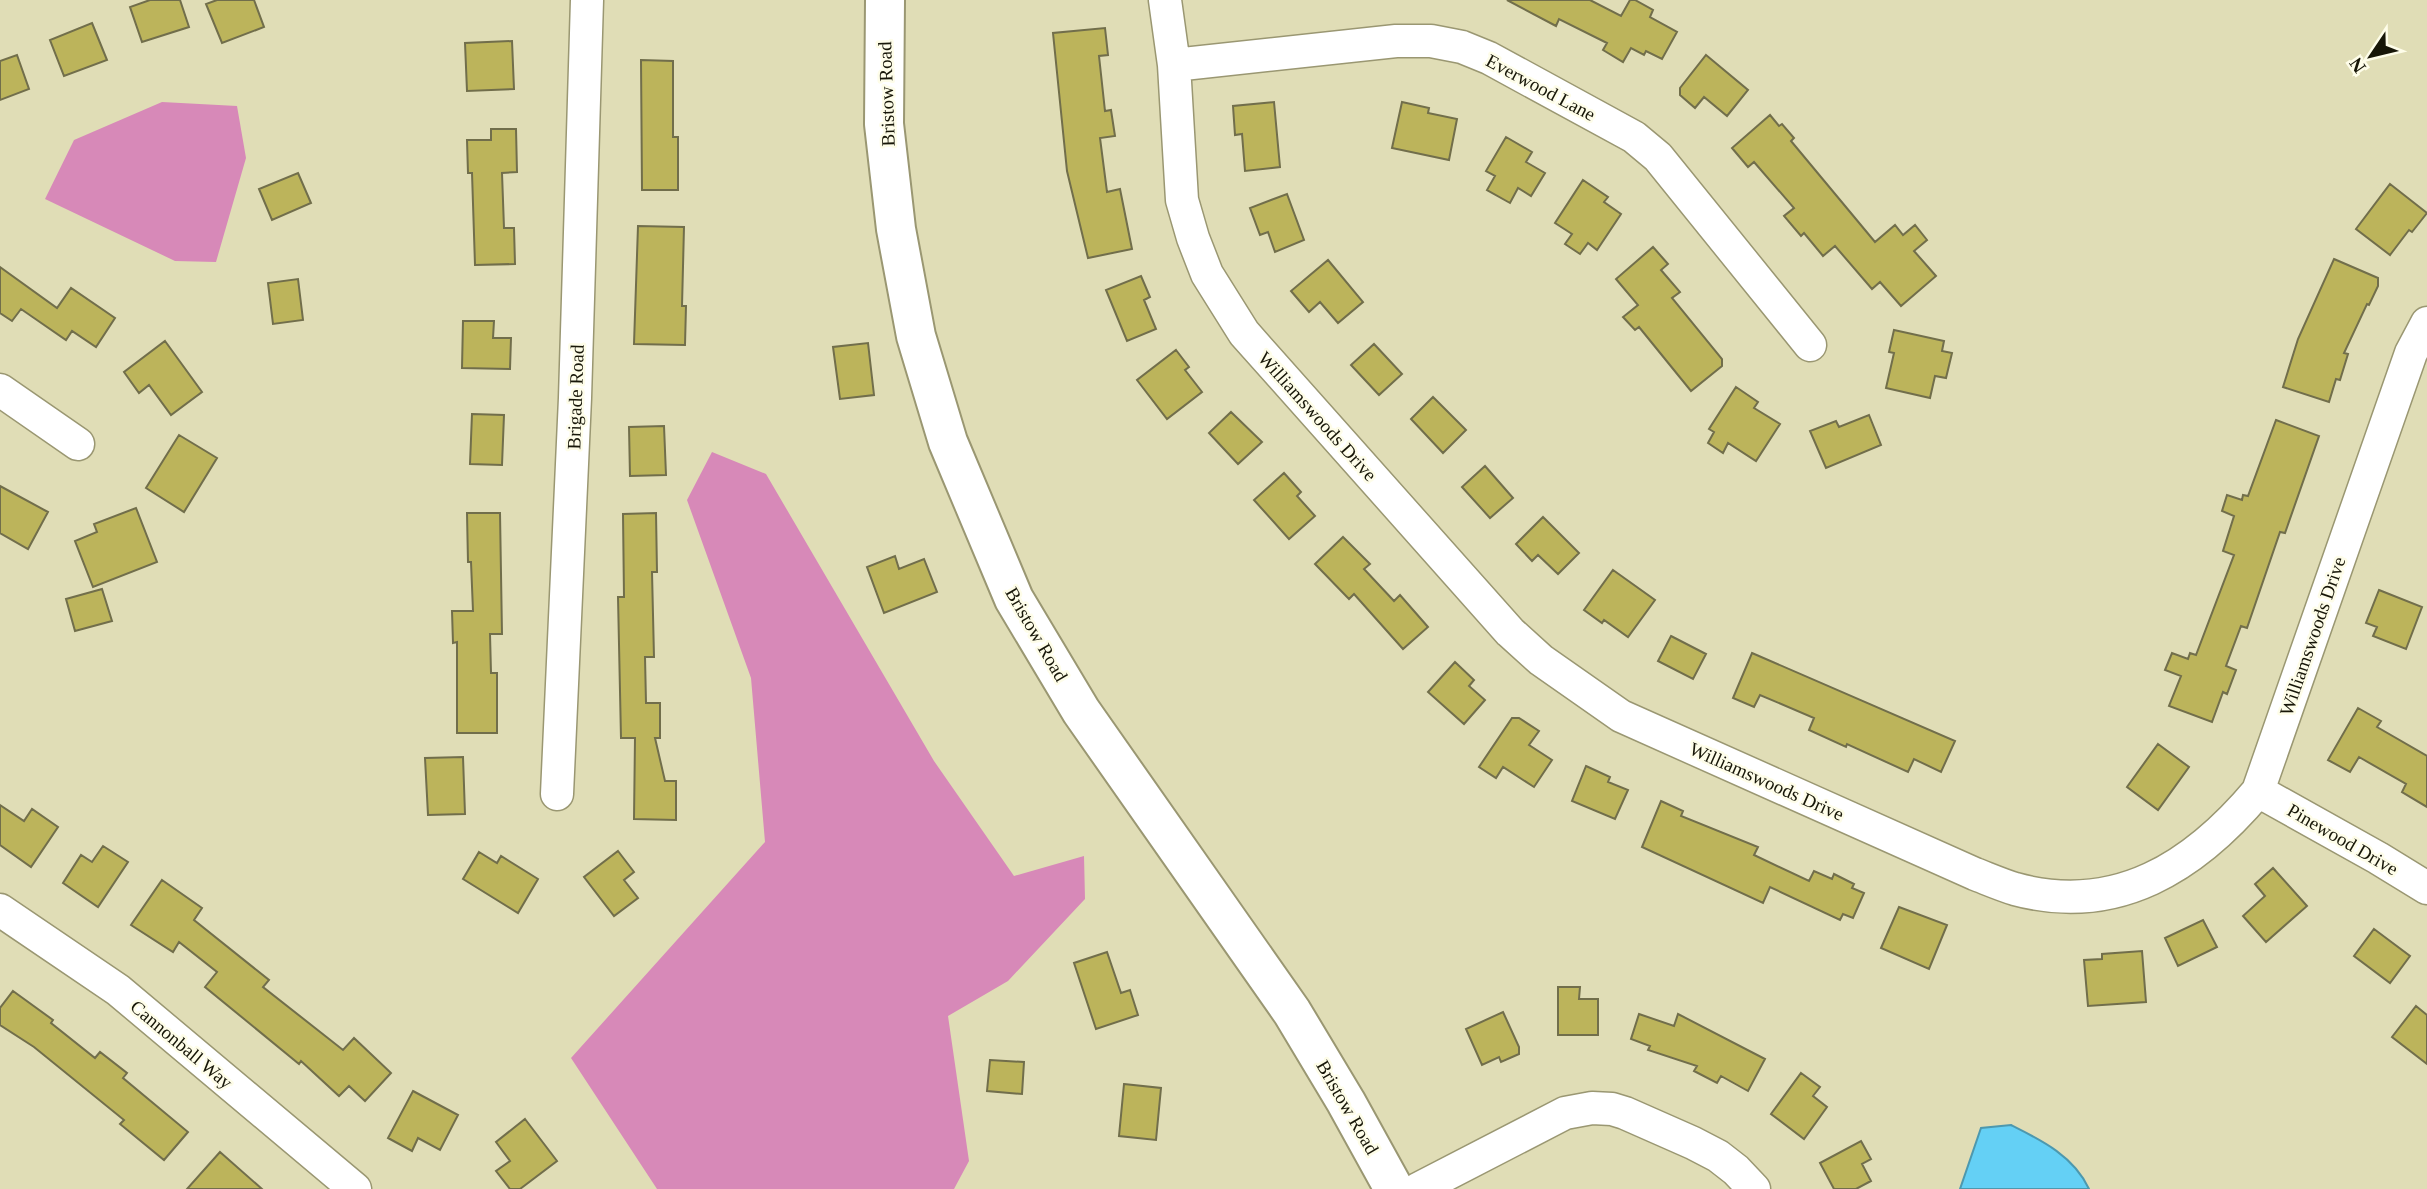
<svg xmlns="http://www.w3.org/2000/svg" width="2427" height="1189" font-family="Georgia,serif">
  <rect width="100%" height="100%" fill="#e0ddb6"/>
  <path fill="#d789b8" d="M 162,102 L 237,106 L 246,158 L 216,262 L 175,261 L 45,199 L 74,140 Z
    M 712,452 L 766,474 L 934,761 L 1014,876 L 1084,856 L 1085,899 L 1008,981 L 948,1016 L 969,1161 L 954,1189 L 657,1189 L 571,1058 L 765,842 L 751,678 L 687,500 Z"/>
  <path fill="#64d0f5" stroke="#4d98ae" stroke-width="2" d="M 2011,1125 C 2041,1140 2074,1156 2089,1189 L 1960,1189 L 1981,1128 Z"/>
  <path fill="#bcb45b" stroke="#716e4b" stroke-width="2" d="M 150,0 L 180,0 L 189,27 L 142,42 L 130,7 Z
    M 217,0 L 254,0 L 264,27 L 222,43 L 206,4 Z
    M 1507,0 L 1590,0 L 1621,16 L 1630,0 L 1635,0 L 1653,10 L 1650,17 L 1677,32 L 1662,59 L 1646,51 L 1644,55 L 1631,48 L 1623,62 L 1603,50 L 1607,43 L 1559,19 L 1556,26 Z
    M 92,23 L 107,60 L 64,76 L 50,40 Z
    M 1105,28 L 1108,55 L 1099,56 L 1105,111 L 1111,110 L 1115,136 L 1100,138 L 1107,192 L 1120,189 L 1132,249 L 1088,258 L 1067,171 L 1053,33 Z
    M 512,41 L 514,89 L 467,91 L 465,43 Z
    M 17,55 L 29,89 L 0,100 L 0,61 Z
    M 1706,55 L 1748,90 L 1727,116 L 1704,97 L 1695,108 L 1680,95 L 1680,88 Z
    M 641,60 L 673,61 L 673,137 L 678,137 L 678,190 L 642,190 Z
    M 1274,102 L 1280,167 L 1245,171 L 1242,134 L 1235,135 L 1233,106 Z
    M 1402,102 L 1429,108 L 1428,113 L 1457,119 L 1449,160 L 1392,148 Z
    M 1770,115 L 1779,126 L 1782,124 L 1794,138 L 1791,141 L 1875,242 L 1895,225 L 1903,235 L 1915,225 L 1927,240 L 1914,251 L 1936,276 L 1901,306 L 1880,282 L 1872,289 L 1835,246 L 1823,256 L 1804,233 L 1801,236 L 1784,216 L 1794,208 L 1754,162 L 1748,167 L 1732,148 Z
    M 491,129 L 516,129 L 517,172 L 502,173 L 504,228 L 514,228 L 515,264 L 475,265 L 472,173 L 468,173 L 467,140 L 491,140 Z
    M 1506,137 L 1532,152 L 1526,162 L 1545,173 L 1531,196 L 1518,188 L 1510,203 L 1487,190 L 1495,176 L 1486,171 Z
    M 298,173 L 311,203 L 272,220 L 259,189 Z
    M 1583,180 L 1608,197 L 1604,202 L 1621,214 L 1597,250 L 1588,243 L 1580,254 L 1565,244 L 1572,234 L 1555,223 Z
    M 2390,184 L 2427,213 L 2412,232 L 2409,230 L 2390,255 L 2356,229 Z
    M 1287,194 L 1304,240 L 1275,252 L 1268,232 L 1260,235 L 1250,208 Z
    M 638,226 L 684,227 L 682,306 L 686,306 L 685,345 L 634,344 Z
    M 1653,247 L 1668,264 L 1661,270 L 1680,292 L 1672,298 L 1722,359 L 1722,366 L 1691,391 L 1639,327 L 1635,330 L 1623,317 L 1638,305 L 1616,279 Z
    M 2334,259 L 2378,278 L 2378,286 L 2369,305 L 2367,304 L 2344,353 L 2348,354 L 2340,380 L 2336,379 L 2329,402 L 2283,387 L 2298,339 Z
    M 1328,260 L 1363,302 L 1338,323 L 1320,302 L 1309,312 L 1291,291 Z
    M 0,267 L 57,308 L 71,288 L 115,318 L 96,347 L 72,331 L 66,340 L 21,309 L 12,321 L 0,313 Z
    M 1141,276 L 1150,297 L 1144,300 L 1156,329 L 1127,341 L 1106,290 Z
    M 298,279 L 303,320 L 273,324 L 268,283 Z
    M 463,321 L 494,321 L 493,338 L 511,338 L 510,369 L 462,368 Z
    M 1894,330 L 1944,341 L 1942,351 L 1952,353 L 1946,378 L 1935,376 L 1930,398 L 1886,388 L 1894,353 L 1889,352 Z
    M 165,341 L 202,392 L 171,415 L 149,385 L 139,393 L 124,372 Z
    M 868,343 L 874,395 L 840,399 L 833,347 Z
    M 1374,344 L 1402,374 L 1379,395 L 1351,365 Z
    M 1176,350 L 1189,367 L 1185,370 L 1202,392 L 1167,419 L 1137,380 Z
    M 1736,387 L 1758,402 L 1754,408 L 1780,424 L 1756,461 L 1728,443 L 1723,453 L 1708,443 L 1714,432 L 1709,429 Z
    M 1433,397 L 1466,430 L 1443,453 L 1411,419 Z
    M 1231,412 L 1262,442 L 1238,464 L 1209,433 Z
    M 472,414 L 504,415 L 502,465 L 470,464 Z
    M 1869,415 L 1881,445 L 1826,468 L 1810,431 L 1836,421 L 1839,427 Z
    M 2276,420 L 2319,436 L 2285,533 L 2280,532 L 2247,628 L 2241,626 L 2226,666 L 2236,670 L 2227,694 L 2223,692 L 2212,722 L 2169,706 L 2181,676 L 2165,670 L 2172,653 L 2188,659 L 2190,653 L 2196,655 L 2234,555 L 2223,551 L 2234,516 L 2222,511 L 2227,495 L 2242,500 L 2243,495 L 2248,496 Z
    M 664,426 L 666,475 L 630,476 L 629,427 Z
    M 179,435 L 217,458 L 184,512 L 146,488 Z
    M 1485,466 L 1513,498 L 1490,518 L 1462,487 Z
    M 1284,473 L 1301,492 L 1297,496 L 1315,516 L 1289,539 L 1254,500 Z
    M 0,486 L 48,512 L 28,549 L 0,533 Z
    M 136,508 L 157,562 L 93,587 L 75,541 L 97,532 L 94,524 Z
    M 467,513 L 500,513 L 502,634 L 490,634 L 491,673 L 497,673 L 497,733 L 457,733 L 457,642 L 453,643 L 452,611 L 473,611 L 471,562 L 468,562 Z
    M 656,513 L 657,572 L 652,572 L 654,657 L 645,657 L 646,703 L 660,703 L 660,738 L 655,738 L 665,781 L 676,781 L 676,820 L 634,819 L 635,738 L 621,738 L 618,597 L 624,597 L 623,514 Z
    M 1543,517 L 1579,553 L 1558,574 L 1538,555 L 1532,561 L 1516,544 Z
    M 1343,537 L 1370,564 L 1364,569 L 1394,601 L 1400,595 L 1428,627 L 1403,649 L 1354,594 L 1349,599 L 1315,564 Z
    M 895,556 L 899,569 L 924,559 L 937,592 L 884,613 L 867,567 Z
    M 1613,570 L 1655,600 L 1628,637 L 1604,620 L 1602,623 L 1584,610 Z
    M 102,589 L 112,621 L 75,631 L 66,599 Z
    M 2379,590 L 2422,607 L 2406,649 L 2373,636 L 2377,627 L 2366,623 Z
    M 1671,636 L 1706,654 L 1693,679 L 1658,661 Z
    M 1752,653 L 1955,741 L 1941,772 L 1914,759 L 1908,772 L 1847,744 L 1846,747 L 1809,730 L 1814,718 L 1760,695 L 1754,707 L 1733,698 Z
    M 1455,662 L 1474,680 L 1469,686 L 1485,700 L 1464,724 L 1428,692 Z
    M 2358,708 L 2381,721 L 2377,727 L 2427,756 L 2427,807 L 2402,792 L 2406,784 L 2359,757 L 2350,772 L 2328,760 Z
    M 1512,718 L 1519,718 L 1539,731 L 1529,745 L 1552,760 L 1534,787 L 1503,767 L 1496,778 L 1479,767 Z
    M 2158,744 L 2189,767 L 2158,810 L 2127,787 Z
    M 463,757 L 465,814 L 428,815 L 425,758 Z
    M 1586,766 L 1610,777 L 1608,782 L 1628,790 L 1615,819 L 1572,801 Z
    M 1661,801 L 1683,811 L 1681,816 L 1758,847 L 1754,855 L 1809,881 L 1814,871 L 1832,879 L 1834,874 L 1854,884 L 1852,888 L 1864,893 L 1853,918 L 1843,914 L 1840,920 L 1770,887 L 1763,903 L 1642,847 Z
    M 0,805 L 24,821 L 32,809 L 58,827 L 31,867 L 0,845 Z
    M 103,846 L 128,862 L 98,907 L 63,883 L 81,855 L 92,862 Z
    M 618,851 L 634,872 L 624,880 L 638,898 L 614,916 L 584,877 Z
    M 479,852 L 497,863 L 501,856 L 538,879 L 518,913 L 463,879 Z
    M 2273,868 L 2307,906 L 2266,942 L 2243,916 L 2265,896 L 2255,884 Z
    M 162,880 L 202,908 L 194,920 L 269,980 L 263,987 L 343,1050 L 354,1038 L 391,1073 L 365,1101 L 349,1086 L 339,1096 L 301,1061 L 299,1064 L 205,987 L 217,972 L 179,942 L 173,952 L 131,925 Z
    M 1899,907 L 1947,925 L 1929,969 L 1881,948 Z
    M 2203,920 L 2217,947 L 2178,966 L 2165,938 Z
    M 2374,929 L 2410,956 L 2390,983 L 2354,956 Z
    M 2142,951 L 2146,1002 L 2088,1006 L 2084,960 L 2102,959 L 2102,954 Z
    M 1107,952 L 1121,993 L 1130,990 L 1138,1015 L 1096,1029 L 1074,963 Z
    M 1558,987 L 1580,987 L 1579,999 L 1598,999 L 1598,1035 L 1558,1035 Z
    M 13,991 L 53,1020 L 51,1023 L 95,1058 L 100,1052 L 127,1073 L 123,1078 L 188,1132 L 164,1160 L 120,1124 L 124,1120 L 34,1047 L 0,1025 L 0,1008 Z
    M 2416,1006 L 2427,1015 L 2427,1064 L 2392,1037 Z
    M 1503,1012 L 1519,1047 L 1519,1054 L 1501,1062 L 1499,1057 L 1482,1065 L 1466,1029 Z
    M 1639,1014 L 1674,1026 L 1678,1014 L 1765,1059 L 1748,1091 L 1721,1076 L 1717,1083 L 1694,1071 L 1697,1066 L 1648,1050 L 1650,1046 L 1631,1039 Z
    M 990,1060 L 1024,1062 L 1022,1094 L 987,1091 Z
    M 1801,1073 L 1820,1087 L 1813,1096 L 1827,1107 L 1804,1139 L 1771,1114 Z
    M 1124,1084 L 1161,1088 L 1156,1140 L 1119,1136 Z
    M 413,1091 L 458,1115 L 440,1150 L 418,1138 L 412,1151 L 388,1138 Z
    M 525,1119 L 557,1161 L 520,1189 L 510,1189 L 496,1171 L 510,1161 L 496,1142 Z
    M 1861,1141 L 1871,1159 L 1862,1164 L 1871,1181 L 1856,1189 L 1834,1189 L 1820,1163 Z
    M 220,1152 L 262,1189 L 187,1189 Z"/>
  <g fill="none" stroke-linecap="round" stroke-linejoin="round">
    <defs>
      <path id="minor" d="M 1165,0 L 1174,65 L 1182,200 L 1193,238 L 1207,274 L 1244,333 L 1510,632 L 1541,660 L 1621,716 L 1975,874 C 1988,879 2002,885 2015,889 C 2117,917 2195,866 2258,791 L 2411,353 L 2427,323
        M 1174,65 L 1396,41 L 1431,41 L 1462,47 L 1489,58 L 1634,137 L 1658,157 L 1810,345
        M 0,390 L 78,444
        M 2258,791 L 2378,858 L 2427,888
        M 557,794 L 575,398 L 587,0
        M 0,910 L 118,990 L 355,1189
        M 1418,1189 L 1565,1113 L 1592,1108 L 1612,1109 L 1625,1113 L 1693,1143 L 1718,1156 L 1736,1170 L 1754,1189"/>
      <path id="major" d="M 885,0 L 884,124 L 896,229 L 916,336 L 948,442 L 1014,599 L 1081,711 L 1292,1012 L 1346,1102 L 1394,1189"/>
    </defs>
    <use href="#minor" stroke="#9a9772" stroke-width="35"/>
    <use href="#major" stroke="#9a9772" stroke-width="42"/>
    <use href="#minor" stroke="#fff" stroke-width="32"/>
    <use href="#major" stroke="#fff" stroke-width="38"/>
  </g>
  <g text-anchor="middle" stroke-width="5" stroke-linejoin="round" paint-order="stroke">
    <g font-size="19" fill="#171608" stroke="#fefde9">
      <text transform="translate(1541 87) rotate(28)" y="7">Everwood Lane</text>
      <text transform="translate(886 94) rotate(-92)" y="7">Bristow Road</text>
      <text transform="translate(575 397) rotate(-88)" y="7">Brigade Road</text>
      <text transform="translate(1318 416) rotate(48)" y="7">Williamswoods Drive</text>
      <text transform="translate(1037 634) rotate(60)" y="7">Bristow Road</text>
      <text transform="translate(2312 636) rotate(-71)" y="7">Williamswoods Drive</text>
      <text transform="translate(1767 781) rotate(24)" y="7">Williamswoods Drive</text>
      <text transform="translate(2343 839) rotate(30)" y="7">Pinewood Drive</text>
      <text transform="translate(182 1044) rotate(40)" y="7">Cannonball Way</text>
      <text transform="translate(1348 1107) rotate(60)" y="7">Bristow Road</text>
    </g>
  </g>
  <g transform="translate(2371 56) rotate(235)" stroke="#fefde9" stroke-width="5" paint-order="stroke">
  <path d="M0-5L12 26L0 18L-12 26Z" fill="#171608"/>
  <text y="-10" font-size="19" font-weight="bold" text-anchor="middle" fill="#171608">N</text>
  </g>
</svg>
